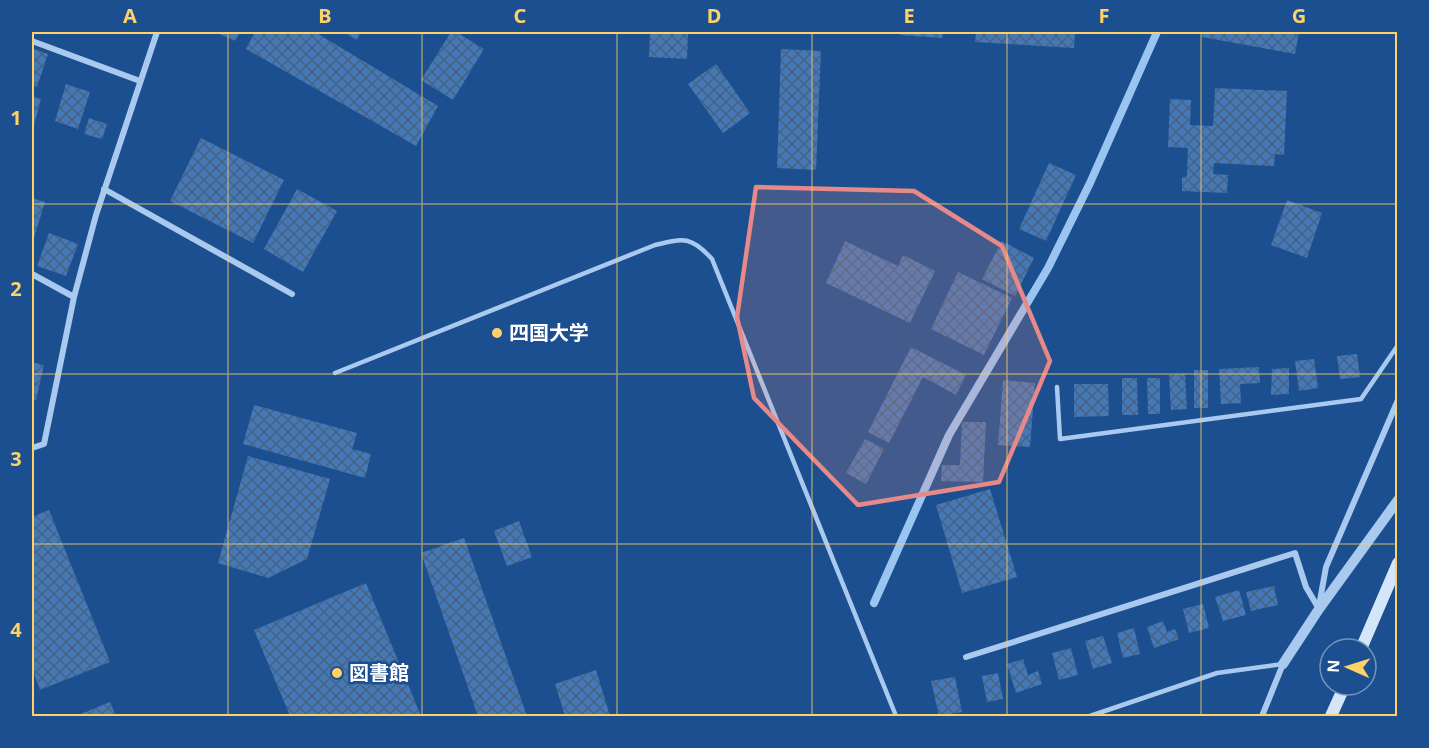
<svg xmlns="http://www.w3.org/2000/svg" width="1429" height="748" font-family="'Noto Sans','Noto Sans JP',sans-serif">
  <defs>
    <pattern id="building-cross-hatch" width="8" height="8" patternUnits="userSpaceOnUse" patternTransform="scale(1.5)"><rect width="8" height="8" fill="#4478b7"/><path d="M0 0l8 8M0 8l8-8" fill="none" stroke="#486282"/></pattern>
  </defs>
  <rect width="100%" height="100%" fill="#1b4f8f"/>
  <g fill="none" stroke-linecap="round" stroke-linejoin="round">
    <path stroke="#9cc4f0" stroke-width="8" d="M 874,603 L 949,435 L 1048,268 L 1090,183 L 1157,32"/>
  </g>
  <path fill="url(#building-cross-hatch)" d="M 215,32 L 240,32 L 235,41 Z
    M 255,32 L 315,32 L 438,106 L 416,146 L 246,49 Z
    M 343,32 L 361,32 L 357,40 Z
    M 451,32 L 456,32 L 484,49 L 453,100 L 421,80 Z
    M 650,32 L 688,32 L 687,59 L 649,57 Z
    M 900,32 L 943,32 L 942,38 L 900,35 Z
    M 976,32 L 1075,32 L 1074,48 L 975,42 Z
    M 1203,32 L 1299,32 L 1295,54 L 1202,37 Z
    M 32,48 L 48,54 L 37,87 L 32,85 Z
    M 781,49 L 821,51 L 816,170 L 777,168 Z
    M 716,64 L 750,113 L 723,133 L 688,84 Z
    M 66,84 L 90,92 L 78,129 L 55,121 Z
    M 1215,88 L 1287,91 L 1284,155 L 1275,154 L 1274,166 L 1214,163 L 1213,174 L 1228,175 L 1227,193 L 1182,191 L 1182,178 L 1187,176 L 1188,148 L 1168,147 L 1170,99 L 1191,100 L 1190,125 L 1213,126 Z
    M 32,96 L 41,99 L 34,126 L 32,125 Z
    M 89,118 L 107,124 L 102,139 L 84,134 Z
    M 201,138 L 284,180 L 253,243 L 170,201 Z
    M 1049,163 L 1076,175 L 1046,241 L 1019,229 Z
    M 297,189 L 337,211 L 303,272 L 264,249 Z
    M 32,198 L 45,202 L 32,244 Z
    M 1287,200 L 1322,213 L 1307,258 L 1271,245 Z
    M 49,233 L 78,244 L 66,276 L 37,266 Z
    M 845,241 L 898,266 L 903,255 L 935,271 L 910,323 L 826,283 Z
    M 1002,241 L 1034,258 L 1015,296 L 982,279 Z
    M 958,272 L 1012,298 L 984,355 L 931,329 Z
    M 911,347 L 966,375 L 956,395 L 923,377 L 889,443 L 868,432 Z
    M 1357,354 L 1360,377 L 1340,379 L 1337,356 Z
    M 1314,359 L 1318,388 L 1299,391 L 1295,361 Z
    M 32,362 L 44,365 L 36,400 L 32,399 Z
    M 1259,367 L 1260,383 L 1240,384 L 1241,403 L 1221,404 L 1219,369 Z
    M 1289,368 L 1289,394 L 1271,395 L 1272,369 Z
    M 1194,370 L 1208,370 L 1208,408 L 1194,408 Z
    M 1185,374 L 1187,409 L 1171,410 L 1169,375 Z
    M 1122,378 L 1137,378 L 1138,415 L 1122,415 Z
    M 1147,378 L 1160,378 L 1160,414 L 1148,414 Z
    M 1003,380 L 1035,383 L 1030,447 L 998,445 Z
    M 1074,384 L 1108,384 L 1109,416 L 1074,417 Z
    M 254,405 L 357,433 L 352,449 L 371,454 L 365,478 L 243,444 Z
    M 962,422 L 986,422 L 983,482 L 941,481 L 942,465 L 960,465 Z
    M 865,439 L 884,449 L 866,484 L 846,473 Z
    M 248,456 L 330,479 L 307,559 L 268,578 L 218,563 Z
    M 990,489 L 1017,577 L 962,593 L 936,505 Z
    M 49,510 L 110,662 L 40,690 L 32,668 L 32,517 Z
    M 519,521 L 532,557 L 507,566 L 494,531 Z
    M 464,538 L 527,716 L 478,716 L 421,553 Z
    M 366,583 L 421,716 L 290,716 L 254,630 Z
    M 1274,586 L 1278,605 L 1251,611 L 1246,592 Z
    M 1239,590 L 1246,615 L 1223,621 L 1215,597 Z
    M 1203,604 L 1209,628 L 1189,633 L 1183,609 Z
    M 1163,621 L 1167,632 L 1175,629 L 1179,639 L 1154,648 L 1147,627 Z
    M 1134,628 L 1140,654 L 1123,658 L 1117,633 Z
    M 1103,636 L 1112,663 L 1093,669 L 1085,641 Z
    M 1071,648 L 1078,675 L 1059,680 L 1052,653 Z
    M 1023,659 L 1028,675 L 1038,671 L 1042,684 L 1016,693 L 1007,664 Z
    M 596,670 L 610,716 L 565,716 L 555,684 Z
    M 998,673 L 1003,699 L 987,702 L 982,676 Z
    M 955,677 L 962,712 L 939,716 L 931,681 Z
    M 110,702 L 116,716 L 76,716 Z"/>
  <g fill="none" stroke-linecap="round" stroke-linejoin="round">
    <path stroke="#a9c9ee" stroke-width="4.5" d="M 335,373 L 655,245 C 684,238 691,236 712,259 L 896,716
      M 1057,387 L 1060,439 L 1361,399 L 1398,345
      M 1090,716 L 1217,673 L 1283,664"/>
    <path stroke="#a9c9ee" stroke-width="6" d="M 32,41 L 140,81
      M 104,189 L 292,294
      M 32,274 L 74,297
      M 32,448 L 44,444 L 74,297 L 96,215 L 157,32
      M 1319,606 L 1326,567 L 1398,400
      M 966,657 L 1295,553 L 1306,587 L 1319,609
      M 1262,716 L 1283,664"/>
    <path stroke="#a9c9ee" stroke-width="10" d="M 1283,664 L 1319,609 L 1398,500"/>
    <path stroke="#d6e6fa" stroke-width="12" d="M 1361,649 L 1398,563
      M 1331,716 L 1345,685"/>
  </g>
  <path fill="#e88989" fill-opacity="0.2" stroke="#e88989" stroke-width="4.5" stroke-linejoin="round" d="M 756,187 L 914,191 L 1002,246 L 1050,361 L 999,482 L 858,505 L 754,398 L 737,317 Z"/>
  <path fill="none" stroke="#ffd166" stroke-width="1.5" stroke-opacity="0.55" d="M 228,32 L 228,716M 422,32 L 422,716M 617,32 L 617,716M 812,32 L 812,716M 1007,32 L 1007,716M 1201,32 L 1201,716M 32,204 L 1398,204M 32,374 L 1398,374M 32,544 L 1398,544"/>
  <g fill="#ffd166" stroke="#1b4f8f" stroke-width="2">
    <circle cx="497" cy="333" r="6"/>
    <circle cx="337" cy="673" r="6"/>
  </g>
  <g text-anchor="middle" stroke-width="5" stroke-linejoin="round" paint-order="stroke">
    <g font-size="20" font-weight="bold" fill="#fff" stroke="#1b4f8f" text-anchor="start">
      <text x="509" y="340">四国大学</text>
      <text x="349" y="680">図書館</text>
    </g>
  </g>
  <rect width="1429" height="748" fill="none" stroke="#1b4f8f" stroke-width="66"/>
  <g transform="translate(1348 667) rotate(273)"><circle r="28" fill="#1b4f8f" stroke="#7695bc" stroke-width="1.5"/>
  <path d="M0-4.5L10 22L0 15L-10 22Z" fill="#ffd166"/>
  <text y="-9" font-size="16" font-weight="bold" text-anchor="middle" fill="#ffffff">N</text>
  </g>
  <rect x="33" y="33" width="1363" height="682" fill="none" stroke="#ffd166" stroke-width="2"/>
  <g font-size="20" text-anchor="middle" font-weight="bold" fill="#ffd166">
    <text x="130" y="23">A</text>
    <text x="325" y="23">B</text>
    <text x="520" y="23">C</text>
    <text x="714" y="23">D</text>
    <text x="909" y="23">E</text>
    <text x="1104" y="23">F</text>
    <text x="1299" y="23">G</text>
    <text x="16" y="125">1</text>
    <text x="16" y="296">2</text>
    <text x="16" y="466">3</text>
    <text x="16" y="637">4</text>
  </g>
</svg>
